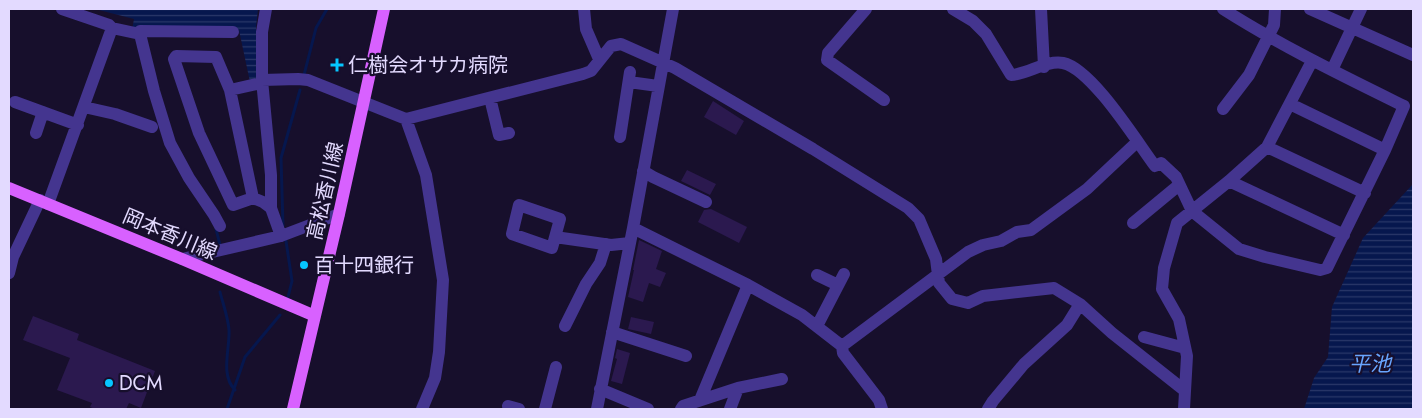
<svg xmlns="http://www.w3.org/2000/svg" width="1422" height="418" font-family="Jost,'Noto Sans JP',sans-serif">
  <defs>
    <pattern id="water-rules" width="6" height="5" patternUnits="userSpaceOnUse" patternTransform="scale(1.25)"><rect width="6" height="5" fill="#06174e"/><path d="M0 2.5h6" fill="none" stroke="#2a3869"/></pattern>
  </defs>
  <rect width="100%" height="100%" fill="#170f2c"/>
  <path fill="url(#water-rules)" d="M 95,9 L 258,9 L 256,27 L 259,80 L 250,82 L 239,30 L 132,30 L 134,19 Z
    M 1413,184 L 1413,409 L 1304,409 L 1314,378 L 1328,357 L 1332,307 L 1363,238 Z"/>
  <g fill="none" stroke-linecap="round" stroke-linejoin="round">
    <path stroke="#06174e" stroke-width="3" d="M 304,75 L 316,28 L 327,9
      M 283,226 L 281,158 L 300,90
      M 216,229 L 220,245
      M 286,241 L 292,281 L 288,297
      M 220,292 C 223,304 228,317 229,330 C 230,349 220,375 235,390
      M 227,409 L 245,357 L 280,315"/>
  </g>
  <path fill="#2b194f" d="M 713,101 L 744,121 L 736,135 L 704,117 Z
    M 687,170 L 716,184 L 710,195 L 681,181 Z
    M 711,209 L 747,227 L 739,243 L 698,222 L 704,210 Z
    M 639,240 L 662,251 L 656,269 L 666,273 L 660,287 L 649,283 L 643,302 L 628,297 L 634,270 L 633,270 Z
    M 33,316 L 79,334 L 77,340 L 155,371 L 141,408 L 129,403 L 126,409 L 95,409 L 90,407 L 92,403 L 57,390 L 70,358 L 23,340 Z
    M 631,317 L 654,322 L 651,334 L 628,329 Z
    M 617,349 L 630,353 L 622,384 L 611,381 L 617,359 L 615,358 Z"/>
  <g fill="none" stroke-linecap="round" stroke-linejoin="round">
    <path stroke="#44358f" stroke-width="12" d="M 266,9 L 262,32 L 262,80 L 271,175 L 271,208 L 281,236
      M 584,9 L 586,29 L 599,59
      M 866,9 L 828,53 L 827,60 L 884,100
      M 953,9 L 973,21 L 986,34 L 1011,75 C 1028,74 1046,60 1063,63 C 1092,69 1137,142 1155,166 L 1161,163 L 1176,177 L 1192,211 L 1239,249 L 1265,257 L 1320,270 L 1327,268 L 1385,150 L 1404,106 C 1343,76 1281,46 1223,9
      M 1041,9 L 1044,67
      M 1310,9 L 1413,55
      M 112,28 L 140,34 L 140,31 L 233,32
      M 140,34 L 154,91 L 170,143 L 189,178 L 214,215 L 220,226
      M 1332,70 L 1361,9
      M 629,82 L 658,86
      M 230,90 L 261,83 L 262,80 L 298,79 L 308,80 L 406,119 L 583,74 L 591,71 L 611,46 L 621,44 L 675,68 L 813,149 L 908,208 L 919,219 L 936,259 L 939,283 L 952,299 L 968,303 L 983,296 L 1054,288 L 1080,304 L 1112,333 L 1184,390
      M 490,98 L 499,135 L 509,133
      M 15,102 L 78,125
      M 1290,104 L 1385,150
      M 84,107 L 115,114 L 152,127
      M 1223,109 L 1249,75 L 1274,25 L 1275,9
      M 406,119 L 426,175 L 443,280 L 439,352 L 435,378 L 422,409
      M 36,133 L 43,112
      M 620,137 L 630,72
      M 1267,147 L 1365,193
      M 643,171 L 653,177 L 706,202
      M 1229,181 L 1344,235
      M 253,198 L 233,205 L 199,133 L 174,59 L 176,56 L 216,57 L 230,90 L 253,198 L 263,202 L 271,208
      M 48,204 L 112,28 L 109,25 L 62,9
      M 519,205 L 560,219 L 552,248 L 512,234 Z
      M 1133,223 L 1179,185
      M 633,228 L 748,285 L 802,315 L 842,346 L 843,353 L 879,400 L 882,409
      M 555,237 L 611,245 L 630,243
      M 182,259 L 281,236 L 339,214
      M 9,273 L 13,257 L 40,200
      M 817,275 L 838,285
      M 565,326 L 586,284 L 600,263 L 606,244
      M 817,326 L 844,274
      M 612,332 L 686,356
      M 1144,337 L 1185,348
      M 842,346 L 968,252 L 983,245 L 1001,241 L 1017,232 L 1031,230 L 1087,189 L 1137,142
      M 600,389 L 648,409
      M 700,400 L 748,285
      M 508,406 L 519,409
      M 545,409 L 556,367
      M 597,409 L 633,228 L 673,9
      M 681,409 L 683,406 L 738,388 L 782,379
      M 730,409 L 738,388
      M 988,409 L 993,401 L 1024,364 L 1067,325 L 1080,304
      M 1184,409 L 1187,356 L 1179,319 L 1162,289 L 1164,268 L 1177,223 L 1229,181 L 1267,147 L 1312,61"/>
    <path stroke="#d861ff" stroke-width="12" d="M 9,188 L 182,259 L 315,316
      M 293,409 L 339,214 L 384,9"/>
  </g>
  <g fill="#06c6ff" stroke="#170f2c" stroke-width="2">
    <path d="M334.5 57.5h5v5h5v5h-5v5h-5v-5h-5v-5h5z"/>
    <circle cx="304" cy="265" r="5"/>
    <circle cx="109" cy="383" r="5"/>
  </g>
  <g text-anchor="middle" stroke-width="4.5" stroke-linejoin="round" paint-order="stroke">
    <g font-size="20" fill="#e3daff" stroke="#170f2c" text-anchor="start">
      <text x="348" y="72">仁樹会オサカ病院</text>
      <text x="314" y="272">百十四銀行</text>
      <text x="119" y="390">DCM</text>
    </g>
    <g font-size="20" fill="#e3daff" stroke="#170f2c">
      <text transform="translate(325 191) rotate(-77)" y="7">高松香川線</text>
      <text transform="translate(170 234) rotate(23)" y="7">岡本香川線</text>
    </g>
    <g font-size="21" font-style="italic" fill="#68a5ff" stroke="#170f2c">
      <text x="1370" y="371">平池</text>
    </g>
  </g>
  <rect width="1422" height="418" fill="none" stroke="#e3daff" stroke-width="20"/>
</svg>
